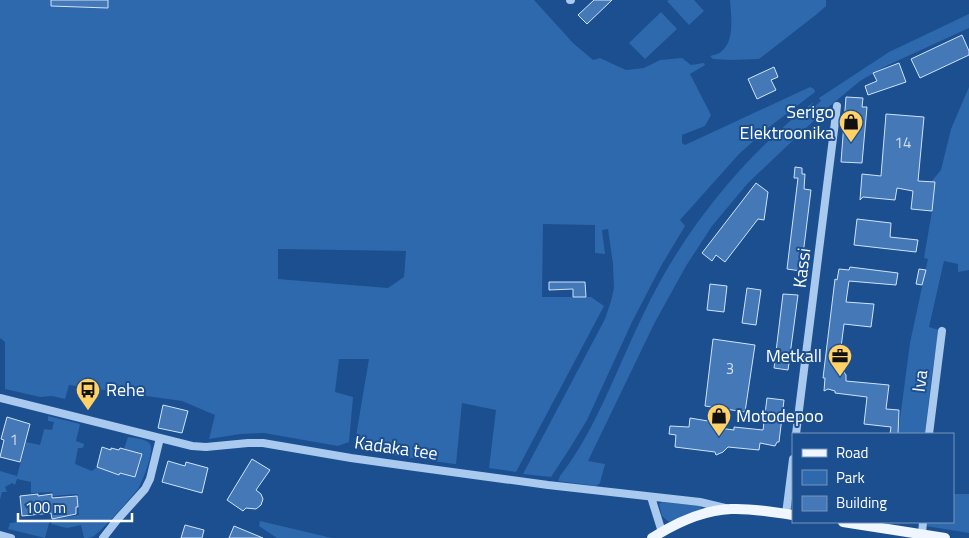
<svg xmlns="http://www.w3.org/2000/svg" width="969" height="538" font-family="'Titillium Web',sans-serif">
  <rect width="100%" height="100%" fill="#1b4f8f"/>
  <path fill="#2e69ad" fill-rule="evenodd" d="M 0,0 L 534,0 L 573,43 L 593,60 L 600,58 L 626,70 L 644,68 L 660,60 L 682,58 L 691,65 L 704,63 L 705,65 L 690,74 L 711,115 L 705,126 L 682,135 L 682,143 L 685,145 L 810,87 L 814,89 L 815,92 L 768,128 L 739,154 L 680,220 L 685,226 L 661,266 L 632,322 L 587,420 L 570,448 L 551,477 L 523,474 L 605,319 L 611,301 L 614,288 L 613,264 L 608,229 L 602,230 L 605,254 L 595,253 L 595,225 L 543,224 L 542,297 L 591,297 L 604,306 L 516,472 L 489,468 L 496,410 L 462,403 L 456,464 L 454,464 L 364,451 L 356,446 L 355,442 L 369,359 L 339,359 L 335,392 L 353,397 L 349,442 L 338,446 L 264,433 L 240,434 L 209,439 L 215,415 L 182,401 L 69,385 L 65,399 L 52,396 L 40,397 L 5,389 L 5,342 L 0,338 ZM 278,249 L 406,251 L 404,277 L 388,288 L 278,279 Z
    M 669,0 L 694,0 L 704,11 L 689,25 L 667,1 Z
    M 730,0 L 826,0 L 826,6 L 817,14 L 759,59 L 731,60 L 713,59 L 710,56 C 714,55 719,54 722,51 C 735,40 731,15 730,0 Z
    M 661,12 L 677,29 L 645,59 L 629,43 Z
    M 969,14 L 969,28 L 886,66 L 860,81 L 825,110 L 748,183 L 712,226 L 686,266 L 654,324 L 588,461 L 605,464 L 600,483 L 596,486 L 558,481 L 560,476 C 595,432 618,366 643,315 C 682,232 741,159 812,103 L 815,106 L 821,101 L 819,98 L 889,52 Z
    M 969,87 L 969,270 L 958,272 L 958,264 L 944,261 L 929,327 L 939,330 L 932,373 L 925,434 L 898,434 L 910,343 L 928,259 L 924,258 L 932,211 L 935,183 L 931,182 L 941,170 L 951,129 Z
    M 48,416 L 80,424 L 76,441 L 84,444 L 84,446 L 82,448 L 78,448 L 75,464 L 92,471 L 97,467 L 119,475 L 120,473 L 135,477 L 141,461 L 124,449 L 128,437 C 134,438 147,439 150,444 C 155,451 142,482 138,489 C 131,497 100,534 92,537 C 90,538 86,538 84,538 L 81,525 L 67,528 L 51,524 L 53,519 L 79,515 L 77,494 L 53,496 L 52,492 L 31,493 L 31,482 L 17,479 L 15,485 L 12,483 L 5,487 L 7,492 L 2,492 L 0,500 L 0,471 L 17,476 L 26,442 L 40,445 L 44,430 L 45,429 L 52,430 L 54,422 L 48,421 Z
    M 953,494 L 969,494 L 969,533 L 926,526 L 926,522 L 953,522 Z
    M 662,502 L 700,506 L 702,509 L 700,511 L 669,522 L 662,516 L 659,504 Z
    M 49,519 L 49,523 L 45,538 L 8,529 L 10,523 Z
    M 260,521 L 332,538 L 277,538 L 259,526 Z"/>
  <path fill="#4478b7" stroke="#cfe3fa" d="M 51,0 L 108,0 L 108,8 L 51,6 Z
    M 594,0 L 612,0 L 587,24 L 578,15 Z
    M 962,35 L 969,51 L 969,55 L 920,78 L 911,59 Z
    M 899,63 L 906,82 L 868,95 L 865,86 L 877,81 L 873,73 Z
    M 774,67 L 778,77 L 771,80 L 776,90 L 757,99 L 748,79 Z
    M 846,97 L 863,98 L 862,107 L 867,107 L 862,163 L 841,162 Z
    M 886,114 L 924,117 L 918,181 L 935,182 L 932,211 L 911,209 L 913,191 L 897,188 L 895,200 L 863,197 L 860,200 L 862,174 L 881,176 Z
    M 795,167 L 802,168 L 802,174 L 805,174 L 804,189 L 811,190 L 801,271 L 787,269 L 798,178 L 794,178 Z
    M 756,183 L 768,192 L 764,220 L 758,219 L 725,262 L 716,255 L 712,261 L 702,253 Z
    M 857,219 L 891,223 L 890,237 L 918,240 L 916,252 L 854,245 Z
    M 850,267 L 898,273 L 896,285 L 849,281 L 846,302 L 874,304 L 871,327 L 844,324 L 838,371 L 843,371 L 846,375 L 846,381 L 889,385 L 886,409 L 899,410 L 898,434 L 890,434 L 891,427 L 864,424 L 867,397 L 835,393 L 835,391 L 828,389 L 824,391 L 825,378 L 823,378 L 835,279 L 837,280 L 839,269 L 849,270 Z
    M 919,269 L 926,270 L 922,285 L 916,284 Z
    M 549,282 L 585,282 L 586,297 L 573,297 L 573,289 L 549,290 Z
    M 710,284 L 727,286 L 724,312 L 707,310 Z
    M 747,288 L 761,290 L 756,325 L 742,323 Z
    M 783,294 L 798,295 L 788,370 L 774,368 Z
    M 713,339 L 755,345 L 745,412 L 705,406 Z
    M 767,398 L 784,400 L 779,442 L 777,442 L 775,446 L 760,443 L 759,450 L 728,447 L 723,452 L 716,455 L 715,452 L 675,447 L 676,435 L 669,434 L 670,426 L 689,427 L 690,418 L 708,421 L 719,428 L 734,430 L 734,427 L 763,430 Z
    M 163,405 L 188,411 L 182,433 L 158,428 Z
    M 7,417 L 30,424 L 20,462 L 0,457 L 4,440 L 1,439 Z
    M 102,447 L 111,450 L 111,448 L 119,450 L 120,448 L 142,454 L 135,477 L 120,473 L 119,475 L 97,467 Z
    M 252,459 L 270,470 L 256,490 L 261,494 L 263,499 L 261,505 L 256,509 L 246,508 L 243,511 L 227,500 Z
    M 168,461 L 185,466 L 186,462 L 208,468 L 202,493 L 162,482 Z
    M 38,494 L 38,496 L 52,494 L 52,498 L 77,496 L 78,507 L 76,507 L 76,514 L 52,519 L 51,513 L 22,516 L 20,496 Z
    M 185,525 L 204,530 L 202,538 L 181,538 Z
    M 234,526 L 263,538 L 229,538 Z"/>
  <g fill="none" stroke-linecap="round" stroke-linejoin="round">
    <path stroke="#a9c9ee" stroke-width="8" d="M 570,0 L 571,0
      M 0,398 L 192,446 L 206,447 L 248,443 L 263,443 L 351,458 L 415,467 L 548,485 L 700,502 L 725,508
      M 796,434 L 837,106
      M 929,434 L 942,331
      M 651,497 L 662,532
      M 786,514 L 793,459
      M 922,534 L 923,522
      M 0,535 L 11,538
      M 103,538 L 117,520 L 145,489 L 150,479 L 160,438"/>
    <path stroke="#f0f6ff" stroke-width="10" d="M 843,522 L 945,538
      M 652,538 C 674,524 704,510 731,509 C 752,508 772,512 793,515"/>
  </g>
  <defs>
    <symbol id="shop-pin" viewBox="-11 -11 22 30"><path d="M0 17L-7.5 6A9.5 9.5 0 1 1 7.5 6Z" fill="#ffd166" stroke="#1b4f8f"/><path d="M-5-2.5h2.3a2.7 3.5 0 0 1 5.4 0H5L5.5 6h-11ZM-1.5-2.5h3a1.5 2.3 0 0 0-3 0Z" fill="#111"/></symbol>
    <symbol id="office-pin" viewBox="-11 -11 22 30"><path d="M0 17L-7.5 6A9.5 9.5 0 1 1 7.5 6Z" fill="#ffd166" stroke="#1b4f8f"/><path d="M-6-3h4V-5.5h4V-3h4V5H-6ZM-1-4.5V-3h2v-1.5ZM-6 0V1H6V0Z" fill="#111"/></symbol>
    <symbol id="bus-pin" viewBox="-11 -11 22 30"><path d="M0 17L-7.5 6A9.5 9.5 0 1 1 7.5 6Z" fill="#ffd166" stroke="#1b4f8f"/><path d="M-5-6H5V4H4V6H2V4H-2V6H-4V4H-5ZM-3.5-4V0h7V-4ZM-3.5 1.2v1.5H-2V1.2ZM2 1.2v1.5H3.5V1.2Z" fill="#111"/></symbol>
  </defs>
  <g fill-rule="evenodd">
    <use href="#shop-pin" x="837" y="108" width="28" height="38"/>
    <use href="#office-pin" x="826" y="342" width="28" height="38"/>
    <use href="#bus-pin" x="74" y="376" width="28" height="38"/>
    <use href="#shop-pin" x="705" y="402" width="28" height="38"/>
  </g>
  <g text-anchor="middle" stroke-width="4" stroke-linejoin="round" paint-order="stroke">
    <g font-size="15" fill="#d0dded">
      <text x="903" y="148">14</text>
      <text x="730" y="374">3</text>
      <text x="14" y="445">1</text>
    </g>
    <g font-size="18" fill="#fff" stroke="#1b4f8f" text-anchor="end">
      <text x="834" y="118">Serigo<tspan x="834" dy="21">Elektroonika</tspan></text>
      <text x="822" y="362">Metkall</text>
      <text x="106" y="396" text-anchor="start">Rehe</text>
      <text x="736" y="422" text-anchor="start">Motodepoo</text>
    </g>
    <g font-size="18" fill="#fff" stroke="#1b4f8f">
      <text transform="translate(802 268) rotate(-83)" y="6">Kassi</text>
      <text transform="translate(920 381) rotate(-83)" y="6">Iva</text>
      <text transform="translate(396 448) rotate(8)" y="6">Kadaka tee</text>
    </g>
  </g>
  <rect x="792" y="433" width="162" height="90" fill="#1b4f8f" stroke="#7695bc"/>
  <rect x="802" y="449" width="25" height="8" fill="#f0f6ff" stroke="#7695bc"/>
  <text x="836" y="458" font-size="15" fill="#ffffff">Road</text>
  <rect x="802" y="470" width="25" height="15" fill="#2e69ad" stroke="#7695bc"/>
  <text x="836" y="483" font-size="15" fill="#ffffff">Park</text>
  <rect x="802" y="496" width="25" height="15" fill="#4478b7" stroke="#7695bc"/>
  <text x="836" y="508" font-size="15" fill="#ffffff">Building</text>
  <path d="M18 513v8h114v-8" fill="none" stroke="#ffffff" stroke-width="2.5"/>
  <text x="25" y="513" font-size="15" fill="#ffffff" stroke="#1b4f8f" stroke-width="4" paint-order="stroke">100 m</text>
</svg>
